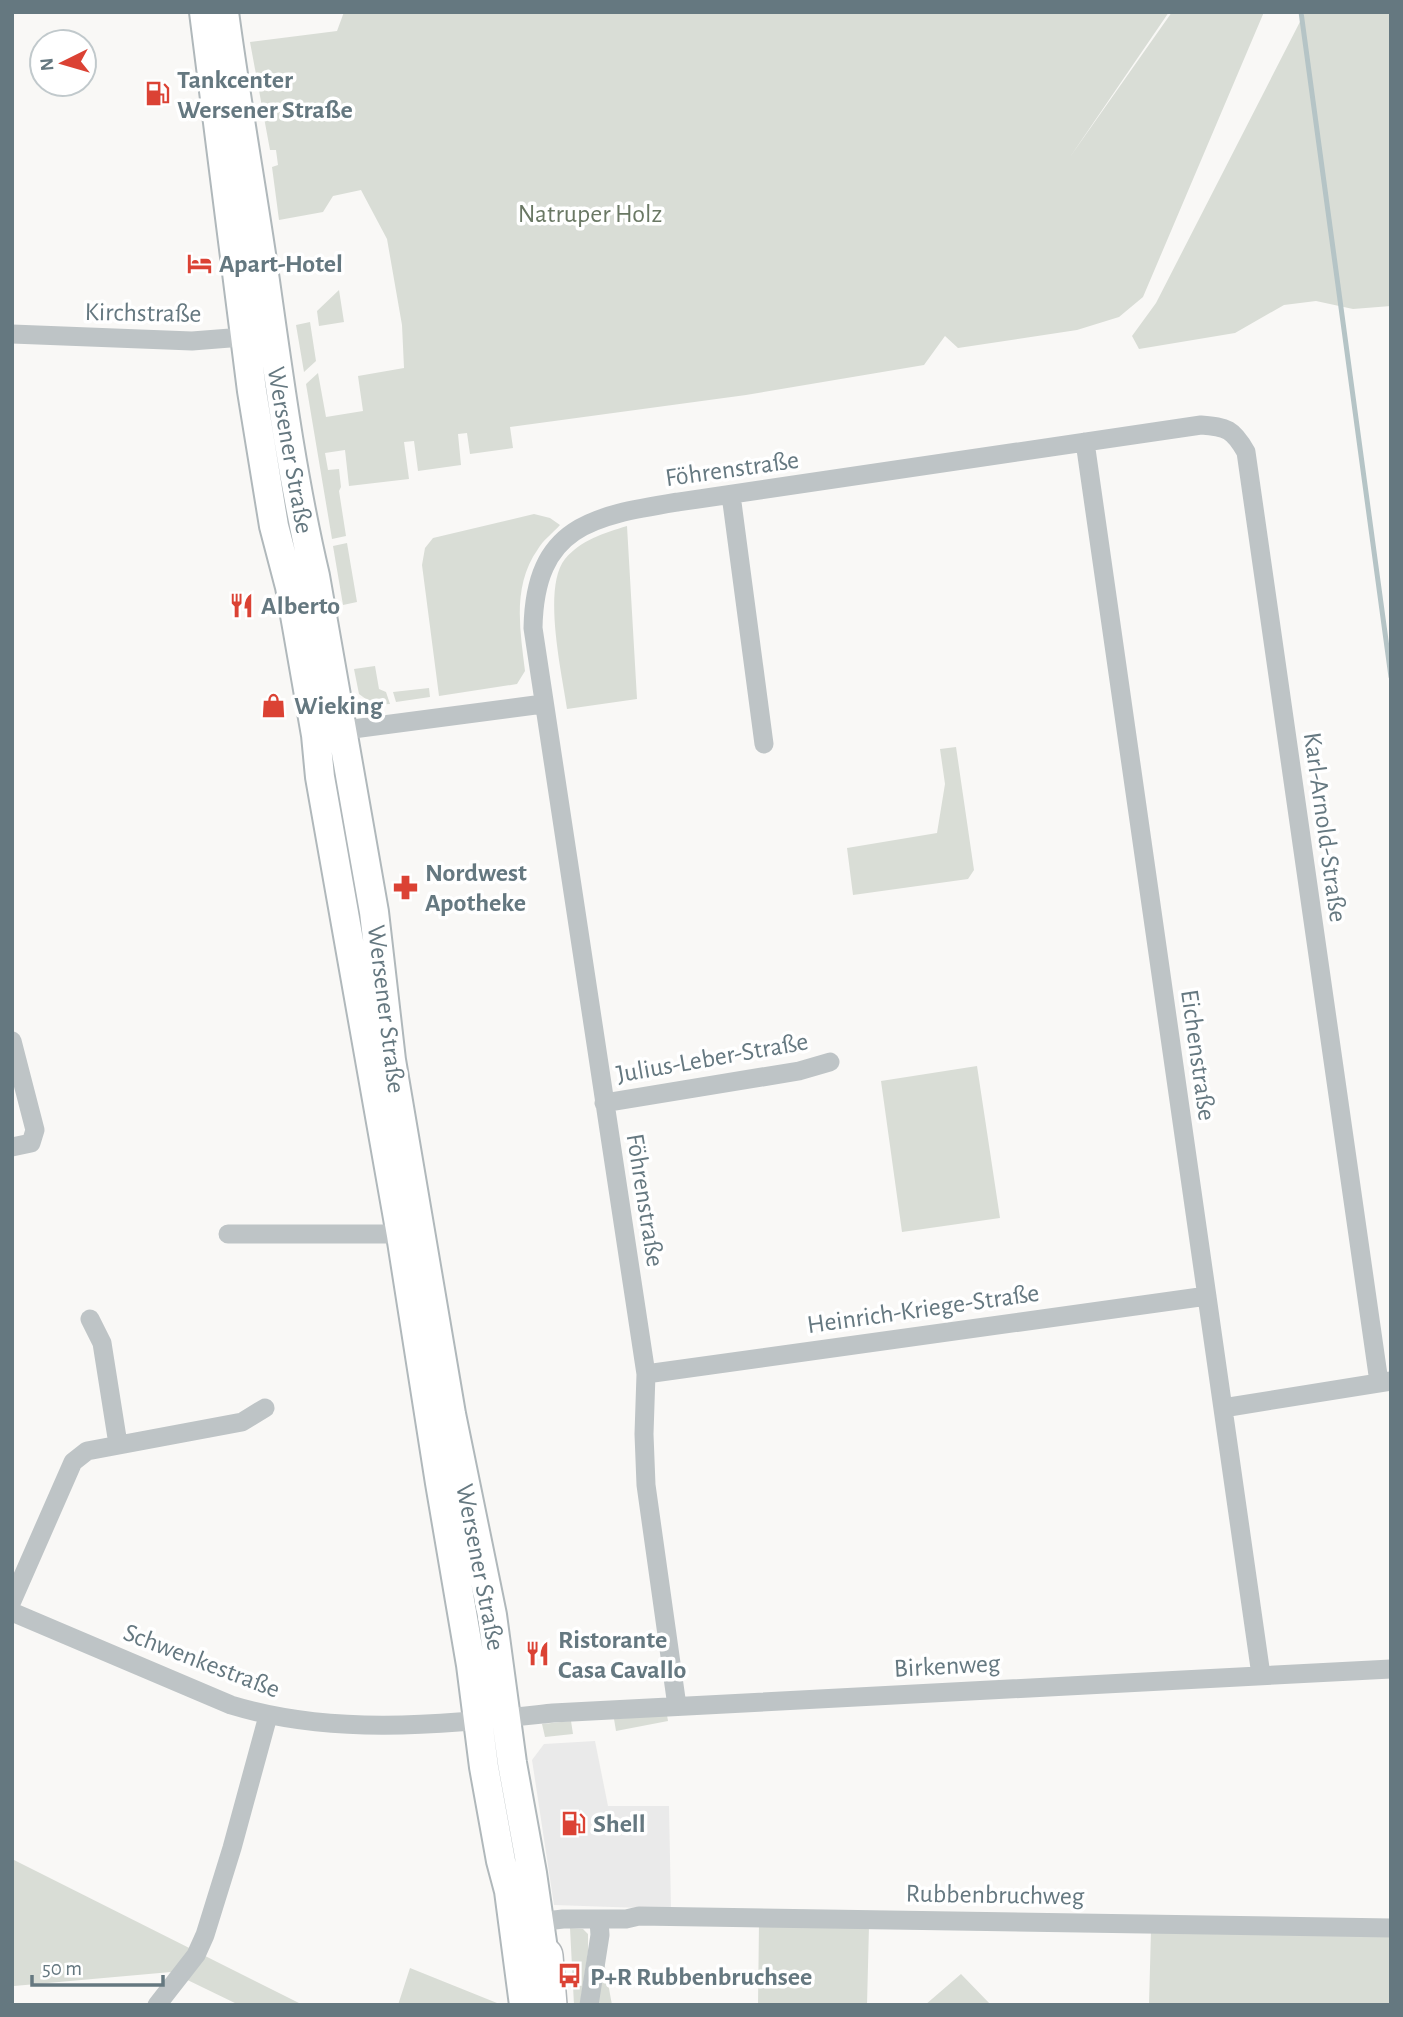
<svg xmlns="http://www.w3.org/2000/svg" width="1403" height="2017" font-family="'Alegreya Sans',sans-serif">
  <rect width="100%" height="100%" fill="#f9f8f6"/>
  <path fill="#eaeaea" d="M 595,1741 L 608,1806 L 669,1806 L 671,1909 L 554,1905 L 532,1760 L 544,1744 Z"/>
  <path fill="#d9ddd6" d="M 344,12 L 1169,12 L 1070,157 L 1172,12 L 1264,12 L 1143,297 L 1119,317 L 1077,330 L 958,348 L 945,336 L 924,365 L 746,395 L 510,427 L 513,448 L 470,454 L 467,433 L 458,434 L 461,465 L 418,471 L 414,441 L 404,442 L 409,479 L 349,486 L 345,450 L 325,453 L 328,470 L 339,469 L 341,487 L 339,491 L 346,536 L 332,539 L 306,384 L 318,373 L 326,417 L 363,411 L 358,376 L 404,368 L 402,325 L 387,239 L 361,190 L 333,196 L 323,212 L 279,220 L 272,167 L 278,165 L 276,150 L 270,150 L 250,42 L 337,31 Z
    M 1305,12 L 1391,12 L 1391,306 L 1353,309 L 1316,301 L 1284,305 L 1235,333 L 1139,349 L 1132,336 L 1156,303 Z
    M 339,290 L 344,322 L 319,326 L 317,311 Z
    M 310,322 L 316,361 L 304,372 L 296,325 Z
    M 534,514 L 550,518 L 560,525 C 553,533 543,540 538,549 C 512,586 520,629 525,671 L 517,684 L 439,696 L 422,565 L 425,548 L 433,538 Z
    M 627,526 L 637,699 L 567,709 C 562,673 542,588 565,559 C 581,540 604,533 627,526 Z
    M 347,543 L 357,602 L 343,605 L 333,546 Z
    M 375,666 L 379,689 L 386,692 L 390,704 L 374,705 L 359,694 L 354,669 Z
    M 429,688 L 430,697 L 396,702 L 393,692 Z
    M 956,747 L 974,870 L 968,879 L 853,895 L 847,848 L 937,833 L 945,784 L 940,749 Z
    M 977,1066 L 1000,1218 L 902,1232 L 881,1081 Z
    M 667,1715 L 668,1721 L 616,1731 L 614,1719 Z
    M 571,1721 L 573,1734 L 545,1737 L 542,1724 Z
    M 12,1859 L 303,2005 L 239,2005 L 171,1972 L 14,1986 Z
    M 759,1923 L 869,1926 L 867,2005 L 758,2005 Z
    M 570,1928 L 583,1929 L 588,1934 L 588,1952 L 580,2005 L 574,2005 Z
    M 1151,1930 L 1391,1934 L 1391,2005 L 1149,2005 Z
    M 604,1961 L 612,2005 L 594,2005 Z
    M 410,1968 L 502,2005 L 398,2005 Z
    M 961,1974 L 991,2005 L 925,2005 Z"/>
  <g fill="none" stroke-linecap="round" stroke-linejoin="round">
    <path stroke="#b5c4c6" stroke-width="5" d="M 1301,12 L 1391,677"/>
    <defs>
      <path id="secondary" d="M 204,12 L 252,391 L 274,526 L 290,587 L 298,632 L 316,735 L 320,777 L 401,1235 L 440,1483 L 471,1665 L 484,1767 L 501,1861 L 509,1891 L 524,2005
        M 224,12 C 236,102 252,191 265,281 C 279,380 292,478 315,576 L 374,912 L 391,1060 L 451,1414 L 492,1615 L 512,1763 L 532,1873 L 544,1956"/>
      <path id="highway" d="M 544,1956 L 548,2005"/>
    </defs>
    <use href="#secondary" stroke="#b0b8bb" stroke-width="32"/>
    <use href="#highway" stroke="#b2b7ba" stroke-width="40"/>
    <path stroke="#bec4c6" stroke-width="19" d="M 12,334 L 192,341 L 256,336
      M 1085,442 L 1261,1675
      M 731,495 L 764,744
      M 330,732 L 543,704
      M 12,1041 L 35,1130 L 31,1143 L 12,1147
      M 604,1103 L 799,1071 L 830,1062
      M 228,1234 L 412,1234
      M 90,1319 L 102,1343 L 118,1444
      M 646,1374 L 1207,1296
      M 1223,1408 L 1391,1381
      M 12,1601 L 73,1462 L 87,1451 L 242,1422 L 265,1408
      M 12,1612 L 231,1705 C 336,1737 445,1724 553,1713 L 1391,1669
      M 677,1706 L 646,1485 L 644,1434 L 646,1374 L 533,628 C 535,525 593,516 678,502 L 1201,425 C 1227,427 1233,429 1246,452 L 1379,1382
      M 529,1923 L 563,1919 L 626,1919 L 639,1916 L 1391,1928
      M 157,2005 L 196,1955 L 205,1935 L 232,1848 L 268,1716
      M 589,2005 L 600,1935 L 599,1920"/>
    <use href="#secondary" stroke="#fff" stroke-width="28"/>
    <use href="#highway" stroke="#fff" stroke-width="37"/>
  </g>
  <defs>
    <symbol id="fuel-bare" viewBox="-9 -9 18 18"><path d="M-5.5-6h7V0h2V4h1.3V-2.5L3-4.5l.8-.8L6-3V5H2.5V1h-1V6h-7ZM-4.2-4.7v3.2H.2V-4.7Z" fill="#db4234" stroke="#fff" stroke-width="2.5" paint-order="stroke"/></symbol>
    <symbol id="hotel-bare" viewBox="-9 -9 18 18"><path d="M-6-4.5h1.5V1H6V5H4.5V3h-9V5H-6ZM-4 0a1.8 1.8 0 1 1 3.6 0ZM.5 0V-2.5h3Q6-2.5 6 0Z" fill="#db4234" stroke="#fff" stroke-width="2.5" paint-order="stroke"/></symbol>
    <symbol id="restaurant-bare" viewBox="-9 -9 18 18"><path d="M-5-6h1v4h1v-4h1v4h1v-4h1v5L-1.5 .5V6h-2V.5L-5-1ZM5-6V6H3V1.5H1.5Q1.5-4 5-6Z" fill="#db4234" stroke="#fff" stroke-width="2.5" paint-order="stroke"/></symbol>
    <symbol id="shop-bare" viewBox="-9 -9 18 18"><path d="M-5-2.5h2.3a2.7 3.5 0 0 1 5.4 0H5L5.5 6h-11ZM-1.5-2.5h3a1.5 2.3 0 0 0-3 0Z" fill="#db4234" stroke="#fff" stroke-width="2.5" paint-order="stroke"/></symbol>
    <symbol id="pharmacy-bare" viewBox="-9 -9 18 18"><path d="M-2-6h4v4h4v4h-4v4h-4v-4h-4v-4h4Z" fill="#db4234" stroke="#fff" stroke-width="2.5" paint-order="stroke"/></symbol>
    <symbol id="bus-bare" viewBox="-9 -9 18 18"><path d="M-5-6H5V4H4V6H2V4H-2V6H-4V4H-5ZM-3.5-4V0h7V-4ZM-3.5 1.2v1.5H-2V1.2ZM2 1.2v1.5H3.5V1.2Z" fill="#db4234" stroke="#fff" stroke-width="2.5" paint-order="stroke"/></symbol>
  </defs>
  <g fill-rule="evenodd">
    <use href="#fuel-bare" x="140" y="76" width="35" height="35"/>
    <use href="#hotel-bare" x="182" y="246" width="35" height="35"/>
    <use href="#restaurant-bare" x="224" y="588" width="35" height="35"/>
    <use href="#shop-bare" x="256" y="688" width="35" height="35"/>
    <use href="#pharmacy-bare" x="388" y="870" width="35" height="35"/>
    <use href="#restaurant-bare" x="520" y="1636" width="35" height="35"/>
    <use href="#fuel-bare" x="556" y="1806" width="35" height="35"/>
    <use href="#bus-bare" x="552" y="1958" width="35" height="35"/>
  </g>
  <g text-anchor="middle" stroke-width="7" stroke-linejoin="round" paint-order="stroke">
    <g font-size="26" font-weight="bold" fill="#657880" stroke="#fff" text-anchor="start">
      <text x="177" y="88">Tankcenter<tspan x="177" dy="30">Wersener Straße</tspan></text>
      <text x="219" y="272">Apart-Hotel</text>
      <text x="261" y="614">Alberto</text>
      <text x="294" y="714">Wieking</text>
      <text x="425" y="881">Nordwest<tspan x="425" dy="30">Apotheke</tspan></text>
      <text x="558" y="1648">Ristorante<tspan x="558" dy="30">Casa Cavallo</tspan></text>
      <text x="593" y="1832">Shell</text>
      <text x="590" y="1985">P+R Rubbenbruchsee</text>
    </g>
    <g font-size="26" fill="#6a7864" stroke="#fff">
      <text x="590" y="222">Natruper Holz</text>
    </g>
    <g font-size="26" fill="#657880" stroke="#fff">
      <text transform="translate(143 312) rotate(1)" y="9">Kirchstraße</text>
      <text transform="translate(291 450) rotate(80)" y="9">Wersener Straße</text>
      <text transform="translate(732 468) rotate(-8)" y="9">Föhrenstraße</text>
      <text transform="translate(1326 827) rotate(82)" y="9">Karl-Arnold-Straße</text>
      <text transform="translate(387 1009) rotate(83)" y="9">Wersener Straße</text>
      <text transform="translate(1199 1055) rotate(82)" y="9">Eichenstraße</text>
      <text transform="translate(712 1057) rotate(-10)" y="9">Julius-Leber-Straße</text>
      <text transform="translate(646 1200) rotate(81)" y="9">Föhrenstraße</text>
      <text transform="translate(923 1308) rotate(-8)" y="9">Heinrich-Kriege-Straße</text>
      <text transform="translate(481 1567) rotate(79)" y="9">Wersener Straße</text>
      <text transform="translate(202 1660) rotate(21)" y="9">Schwenkestraße</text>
      <text transform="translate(947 1665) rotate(-3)" y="9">Birkenweg</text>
      <text transform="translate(995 1894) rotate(1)" y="9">Rubbenbruchweg</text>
    </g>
  </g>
  <rect width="1403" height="2017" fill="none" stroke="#657880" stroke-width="28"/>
  <g transform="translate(63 63) rotate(265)"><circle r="33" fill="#ffffff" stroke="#c1c9cc" stroke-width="2"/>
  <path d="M0-5L12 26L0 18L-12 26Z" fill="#db4234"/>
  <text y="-10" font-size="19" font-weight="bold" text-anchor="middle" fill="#657880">N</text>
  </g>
  <path d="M32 1975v10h131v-10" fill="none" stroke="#657880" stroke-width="3.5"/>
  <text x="42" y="1975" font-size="21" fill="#657880" stroke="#ffffff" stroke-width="5" paint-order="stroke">50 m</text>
</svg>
